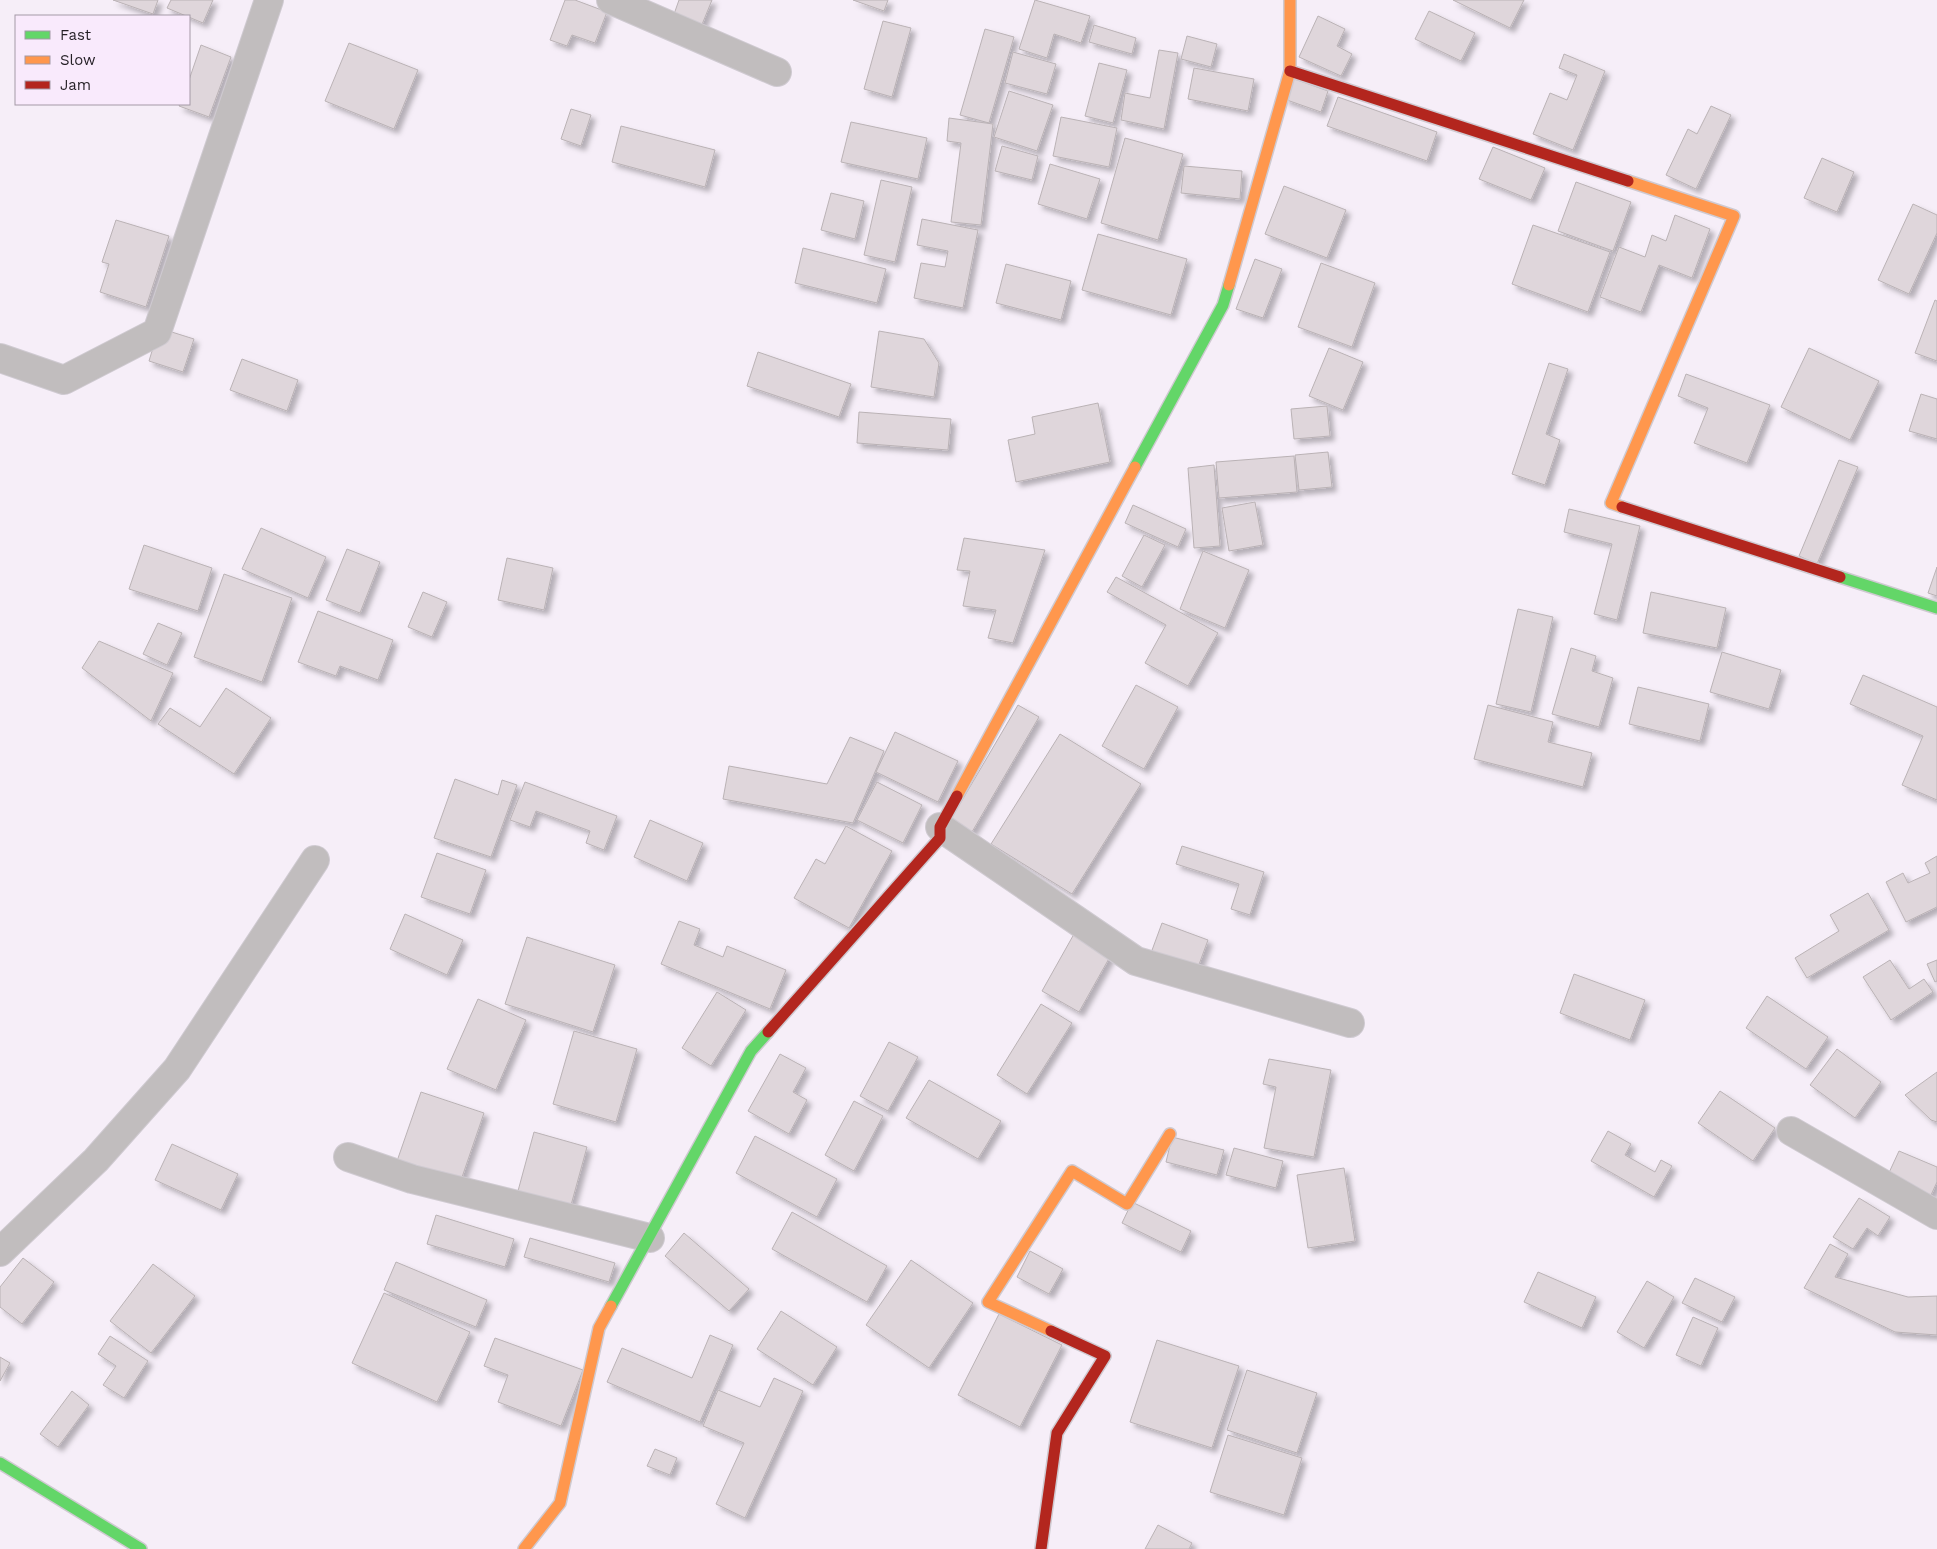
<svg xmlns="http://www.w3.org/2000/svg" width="1937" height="1549" font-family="'Work Sans',sans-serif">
  <defs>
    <filter id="shadow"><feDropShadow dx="4.5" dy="4.5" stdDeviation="2.5" flood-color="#0004"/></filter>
  </defs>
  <rect width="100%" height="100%" fill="#f6eef8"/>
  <path fill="#dfd6db" stroke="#bab2b5" filter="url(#shadow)" d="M 113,0 L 158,0 L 153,14 Z
    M 171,0 L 213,0 L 203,23 L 167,8 Z
    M 565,0 L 575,0 L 607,12 L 595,43 L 572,35 L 567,46 L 550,40 Z
    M 679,0 L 712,0 L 701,27 L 673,17 Z
    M 853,0 L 888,0 L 884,11 Z
    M 1035,0 L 1090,16 L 1081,43 L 1054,34 L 1047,58 L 1019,49 Z
    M 1453,0 L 1524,0 L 1510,28 Z
    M 1429,11 L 1475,33 L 1461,61 L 1415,39 Z
    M 1318,16 L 1345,29 L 1337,46 L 1352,54 L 1341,76 L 1299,57 Z
    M 883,21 L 911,28 L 892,97 L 864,89 Z
    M 1094,25 L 1136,38 L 1132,54 L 1089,42 Z
    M 985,29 L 1014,37 L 989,123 L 960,115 Z
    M 1187,36 L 1217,44 L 1211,67 L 1181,59 Z
    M 349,43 L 418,70 L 394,129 L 325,101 Z
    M 201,45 L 231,57 L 209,117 L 179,106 L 180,104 L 189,104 L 189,80 Z
    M 1159,50 L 1178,53 L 1164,129 L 1121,120 L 1125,93 L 1150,98 Z
    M 1013,52 L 1056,64 L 1047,94 L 1005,83 Z
    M 1564,54 L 1605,71 L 1573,150 L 1533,134 L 1550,93 L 1567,100 L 1577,75 L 1559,68 Z
    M 1099,63 L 1127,70 L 1113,123 L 1085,116 Z
    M 1194,68 L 1254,79 L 1248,111 L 1188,99 Z
    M 1292,78 L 1328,91 L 1321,112 L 1284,99 Z
    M 1009,91 L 1053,105 L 1037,151 L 994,137 Z
    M 1338,97 L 1437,132 L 1427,161 L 1327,126 Z
    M 1711,106 L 1731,115 L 1696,189 L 1666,175 L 1688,129 L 1697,134 Z
    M 571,109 L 591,115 L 581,146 L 561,139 Z
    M 1061,117 L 1117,128 L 1109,167 L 1053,156 Z
    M 949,118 L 993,124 L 981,225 L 951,222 L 961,143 L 947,141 Z
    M 851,122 L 927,138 L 918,179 L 841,162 Z
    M 621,126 L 715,150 L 705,187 L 612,162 Z
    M 1125,138 L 1183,154 L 1158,240 L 1101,223 Z
    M 1002,146 L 1038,156 L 1032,180 L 995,171 Z
    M 1493,147 L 1545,168 L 1531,200 L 1479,179 Z
    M 1822,158 L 1854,172 L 1837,212 L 1804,198 Z
    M 1050,164 L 1100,179 L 1087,219 L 1038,204 Z
    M 1184,166 L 1242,171 L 1240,199 L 1181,193 Z
    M 881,180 L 912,187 L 895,262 L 864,255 Z
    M 1576,182 L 1631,202 L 1613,251 L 1558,231 Z
    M 1284,186 L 1346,210 L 1327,258 L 1265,234 Z
    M 831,193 L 864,201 L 855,239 L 821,230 Z
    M 1913,204 L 1937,215 L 1937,233 L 1909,294 L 1878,280 Z
    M 1675,215 L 1710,229 L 1692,278 L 1659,265 L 1641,312 L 1600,297 L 1619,247 L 1645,257 L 1652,235 L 1666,241 Z
    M 922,219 L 978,230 L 963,308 L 914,298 L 921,263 L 945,267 L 948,251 L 917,245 Z
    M 116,220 L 169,236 L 146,307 L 100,292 L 109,264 L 102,262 Z
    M 1533,225 L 1610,252 L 1588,312 L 1512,284 Z
    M 1098,234 L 1187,259 L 1171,315 L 1082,290 Z
    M 803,248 L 886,269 L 877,303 L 795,283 Z
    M 1255,259 L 1282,269 L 1263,318 L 1236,309 Z
    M 1321,263 L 1375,283 L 1352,347 L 1298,327 Z
    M 1006,264 L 1071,281 L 1061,320 L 996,303 Z
    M 1935,300 L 1937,301 L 1937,361 L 1915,353 Z
    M 159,328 L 194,339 L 183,372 L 149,361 Z
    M 879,331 L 924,339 L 939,363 L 934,397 L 871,387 Z
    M 1329,348 L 1363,362 L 1343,410 L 1309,396 Z
    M 1809,348 L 1879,381 L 1850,440 L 1781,407 Z
    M 758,352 L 851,384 L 839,417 L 747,386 Z
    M 242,359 L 298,380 L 287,411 L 230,390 Z
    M 1549,363 L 1568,369 L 1546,434 L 1560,440 L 1545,485 L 1512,474 Z
    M 1686,374 L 1770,405 L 1747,463 L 1694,443 L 1708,408 L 1678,396 Z
    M 1921,394 L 1937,399 L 1937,439 L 1909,431 Z
    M 1098,403 L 1110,462 L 1016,482 L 1008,440 L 1035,434 L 1032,417 Z
    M 1327,406 L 1330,436 L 1294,439 L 1291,409 Z
    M 859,412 L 951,419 L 948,450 L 857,443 Z
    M 1328,452 L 1332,487 L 1299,490 L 1295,455 Z
    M 1294,456 L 1297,492 L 1219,498 L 1216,462 Z
    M 1839,460 L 1858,467 L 1817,564 L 1799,556 Z
    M 1214,465 L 1220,546 L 1194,548 L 1188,468 Z
    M 1255,502 L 1263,545 L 1229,551 L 1222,508 Z
    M 1133,505 L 1186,529 L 1178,547 L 1125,523 Z
    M 1569,509 L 1640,526 L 1617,620 L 1594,614 L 1612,544 L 1564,532 Z
    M 261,528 L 326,557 L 308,598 L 242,569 Z
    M 1144,535 L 1165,545 L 1142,587 L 1122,576 Z
    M 964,538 L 1045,550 L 1013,643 L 988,638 L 996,610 L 963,606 L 970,571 L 957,570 Z
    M 144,545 L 212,568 L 198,611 L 129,589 Z
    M 347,549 L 380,562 L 360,613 L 326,600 Z
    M 1203,551 L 1249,570 L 1225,628 L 1180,609 Z
    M 507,558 L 553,568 L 544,610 L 498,600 Z
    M 1937,567 L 1937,596 L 1928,593 Z
    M 224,574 L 292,598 L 262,682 L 194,657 Z
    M 1116,577 L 1218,633 L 1188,686 L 1145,663 L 1166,625 L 1107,592 Z
    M 423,592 L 447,602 L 432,637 L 408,627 Z
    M 1651,592 L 1726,608 L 1717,648 L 1643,633 Z
    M 1518,609 L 1553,617 L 1531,712 L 1496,704 Z
    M 318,611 L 393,640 L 378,680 L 340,666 L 336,676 L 298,662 Z
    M 158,623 L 182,633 L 167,665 L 143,654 Z
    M 99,641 L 173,673 L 151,721 L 82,668 Z
    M 1571,648 L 1596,656 L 1592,671 L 1613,678 L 1599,727 L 1552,714 Z
    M 1722,652 L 1781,670 L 1769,709 L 1710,692 Z
    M 1863,675 L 1937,707 L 1937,800 L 1902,785 L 1923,736 L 1850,704 Z
    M 1136,685 L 1178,707 L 1144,769 L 1102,746 Z
    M 1638,687 L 1709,704 L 1700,741 L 1629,724 Z
    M 226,688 L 271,718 L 234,774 L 158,724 L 170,708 L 200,727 Z
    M 1018,705 L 1039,717 L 972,832 L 951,819 Z
    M 1488,705 L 1553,722 L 1548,742 L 1592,753 L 1583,787 L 1474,759 Z
    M 895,732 L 958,761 L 938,802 L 876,772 Z
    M 1060,734 L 1141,784 L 1072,894 L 991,844 Z
    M 850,737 L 884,751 L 853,823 L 723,799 L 729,766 L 827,784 Z
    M 455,779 L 498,795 L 502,780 L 517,785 L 491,857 L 434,838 Z
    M 525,782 L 617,816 L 604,850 L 586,843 L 590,831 L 536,811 L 530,827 L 510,820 Z
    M 877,782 L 922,805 L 903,843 L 857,820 Z
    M 650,820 L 703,843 L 687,881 L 634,857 Z
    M 846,826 L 892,851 L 849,928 L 794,898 L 816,859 L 825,864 Z
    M 1182,846 L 1264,872 L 1250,915 L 1231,909 L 1239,884 L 1176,864 Z
    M 437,853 L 486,870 L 470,914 L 421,897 Z
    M 1937,856 L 1937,907 L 1906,922 L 1886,882 L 1903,873 L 1908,883 L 1930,873 L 1925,863 Z
    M 1868,893 L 1889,930 L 1807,978 L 1795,958 L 1839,931 L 1830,915 Z
    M 405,914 L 463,940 L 447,975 L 390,949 Z
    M 679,921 L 700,929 L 694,945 L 723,957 L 727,946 L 786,970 L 770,1009 L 661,964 Z
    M 1162,923 L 1208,940 L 1197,970 L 1151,953 Z
    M 1074,934 L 1111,955 L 1079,1012 L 1042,991 Z
    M 527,937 L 615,965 L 593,1032 L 505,1004 Z
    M 1890,960 L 1909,989 L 1924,979 L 1933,992 L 1891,1020 L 1863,977 Z
    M 1937,960 L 1937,981 L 1935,982 L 1927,964 Z
    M 1574,974 L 1645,1000 L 1630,1040 L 1560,1013 Z
    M 717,992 L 746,1010 L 711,1066 L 682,1048 Z
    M 1767,996 L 1828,1037 L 1806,1069 L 1746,1028 Z
    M 478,999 L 526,1020 L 496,1090 L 447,1069 Z
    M 1041,1004 L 1072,1023 L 1027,1094 L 997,1075 Z
    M 574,1031 L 637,1049 L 616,1122 L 553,1104 Z
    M 889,1042 L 918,1057 L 888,1111 L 860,1096 Z
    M 1837,1049 L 1881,1082 L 1855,1118 L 1810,1085 Z
    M 780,1054 L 806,1068 L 793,1092 L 807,1100 L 789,1134 L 748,1111 Z
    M 1269,1059 L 1331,1070 L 1314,1157 L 1264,1148 L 1276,1087 L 1263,1084 Z
    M 1937,1072 L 1937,1122 L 1931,1120 L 1905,1095 Z
    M 929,1080 L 1001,1121 L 978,1159 L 906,1118 Z
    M 1720,1091 L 1775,1128 L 1753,1161 L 1698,1123 Z
    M 421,1092 L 484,1113 L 459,1186 L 396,1164 Z
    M 854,1101 L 883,1116 L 854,1171 L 825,1155 Z
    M 1608,1131 L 1631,1144 L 1625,1155 L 1655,1172 L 1661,1160 L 1672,1166 L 1654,1197 L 1591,1161 Z
    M 534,1132 L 587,1147 L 568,1216 L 515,1202 Z
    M 755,1136 L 837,1179 L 817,1217 L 736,1173 Z
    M 1172,1137 L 1224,1150 L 1217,1175 L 1166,1162 Z
    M 172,1144 L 238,1174 L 221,1210 L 155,1180 Z
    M 1234,1148 L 1283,1161 L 1276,1188 L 1226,1175 Z
    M 1899,1151 L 1937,1167 L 1937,1182 L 1931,1195 L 1887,1177 Z
    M 1344,1168 L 1355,1241 L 1308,1248 L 1297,1175 Z
    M 1859,1198 L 1890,1217 L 1878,1236 L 1867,1228 L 1853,1249 L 1833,1237 Z
    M 1132,1202 L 1191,1231 L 1181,1252 L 1122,1223 Z
    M 792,1212 L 887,1266 L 867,1302 L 772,1249 Z
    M 436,1215 L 514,1239 L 505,1267 L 427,1244 Z
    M 684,1233 L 749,1289 L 729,1311 L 665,1256 Z
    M 530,1238 L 615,1263 L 609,1282 L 524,1257 Z
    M 1830,1244 L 1848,1254 L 1835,1277 L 1908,1297 L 1937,1296 L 1937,1335 L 1895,1332 L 1804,1288 Z
    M 1030,1251 L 1063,1269 L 1049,1294 L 1017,1277 Z
    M 23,1258 L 54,1282 L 22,1324 L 0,1307 L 0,1287 Z
    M 911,1260 L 973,1303 L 929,1368 L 866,1325 Z
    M 396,1262 L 487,1300 L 476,1327 L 384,1290 Z
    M 153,1264 L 195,1296 L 151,1353 L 110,1321 Z
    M 1538,1272 L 1596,1297 L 1582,1328 L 1524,1302 Z
    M 1695,1278 L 1735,1297 L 1722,1322 L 1682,1303 Z
    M 1647,1281 L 1674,1297 L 1644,1348 L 1617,1332 Z
    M 384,1293 L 470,1332 L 437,1402 L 352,1363 Z
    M 781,1311 L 837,1347 L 813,1385 L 757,1349 Z
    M 999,1314 L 1062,1345 L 1020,1427 L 958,1395 Z
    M 1693,1317 L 1718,1328 L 1701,1366 L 1676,1355 Z
    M 710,1335 L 733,1345 L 700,1422 L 607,1382 L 622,1348 L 692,1378 Z
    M 110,1336 L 148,1361 L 124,1398 L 103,1385 L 116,1366 L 98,1354 Z
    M 495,1338 L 583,1370 L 561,1426 L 498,1402 L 508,1375 L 484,1366 Z
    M 1157,1340 L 1239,1366 L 1212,1448 L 1130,1422 Z
    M 0,1357 L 10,1363 L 0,1381 Z
    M 1247,1370 L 1317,1393 L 1297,1453 L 1227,1430 Z
    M 774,1378 L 803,1391 L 745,1518 L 716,1504 L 744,1443 L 703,1426 L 718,1390 L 760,1407 Z
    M 72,1391 L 89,1405 L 58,1447 L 40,1434 Z
    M 1228,1435 L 1302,1458 L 1284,1515 L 1210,1492 Z
    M 655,1449 L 677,1458 L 670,1475 L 647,1466 Z
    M 1158,1525 L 1192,1543 L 1189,1549 L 1145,1549 Z"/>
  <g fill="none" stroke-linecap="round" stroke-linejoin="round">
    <defs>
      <path id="street" d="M 611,0 L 777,72
        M 0,358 L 64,380 L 157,332 L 269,0
        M 940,827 L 1136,961 L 1350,1023
        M 1791,1131 L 1937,1215
        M 348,1157 L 412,1179 L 650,1238
        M 0,1252 L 96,1160 L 177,1069 L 315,860"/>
      <path id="fast" d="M 1135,467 L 1223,305 L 1229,285
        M 1840,577 L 1937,608
        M 611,1306 L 751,1051 L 768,1032
        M 0,1463 L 141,1549"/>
      <path id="slow" d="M 1229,285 L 1290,71 L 1290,0
        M 1622,507 L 1611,503 L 1734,216 L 1628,181
        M 957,796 L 1135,467
        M 1051,1331 L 988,1302 L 1072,1171 L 1127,1204 L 1170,1134
        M 524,1549 L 560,1503 L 599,1328 L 611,1306"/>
      <path id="jam" d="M 1290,71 L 1628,181
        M 1622,507 L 1840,577
        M 768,1032 L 940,838 L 940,827 L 957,796
        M 1041,1549 L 1057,1433 L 1105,1356 L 1051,1331"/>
    </defs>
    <use href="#street" stroke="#cfcad1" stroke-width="30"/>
    <use href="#fast" stroke="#cfcad1" stroke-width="14"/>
    <use href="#slow" stroke="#cfcad1" stroke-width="14"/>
    <use href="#jam" stroke="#cfcad1" stroke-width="14"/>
    <use href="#street" stroke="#c1bdbe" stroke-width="28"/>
    <use href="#fast" stroke="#63d668" stroke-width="11"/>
    <use href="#slow" stroke="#ff974d" stroke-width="11"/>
    <use href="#jam" stroke="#b3261e" stroke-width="11"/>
  </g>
  <rect x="15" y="15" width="175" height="90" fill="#f9eafc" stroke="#a499a6"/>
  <rect x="25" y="31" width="25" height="8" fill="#63d668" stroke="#a499a6"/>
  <text x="60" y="40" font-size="15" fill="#241f25">Fast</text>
  <rect x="25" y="56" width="25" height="8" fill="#ff974d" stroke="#a499a6"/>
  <text x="60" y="65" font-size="15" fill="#241f25">Slow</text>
  <rect x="25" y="81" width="25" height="8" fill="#b3261e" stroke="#a499a6"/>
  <text x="60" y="90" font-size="15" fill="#241f25">Jam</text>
</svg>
